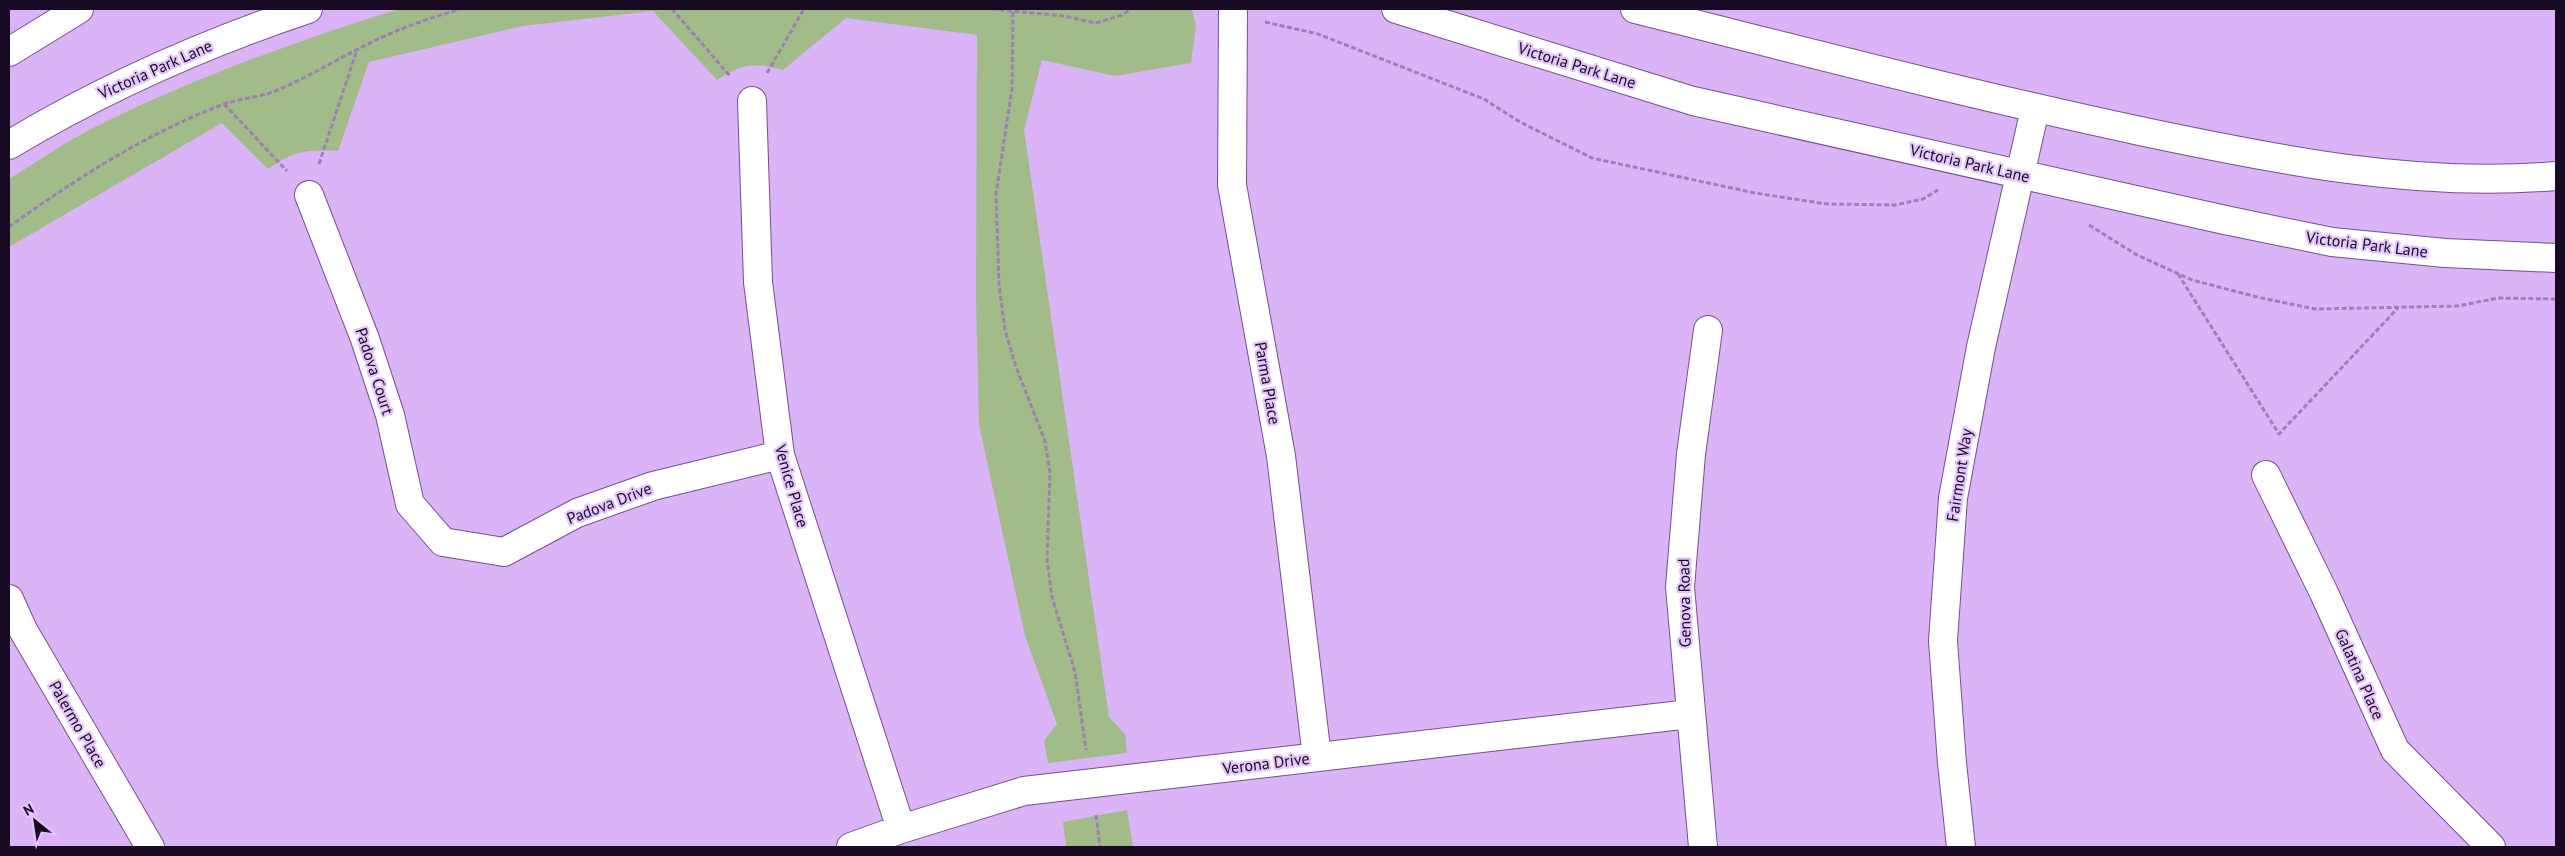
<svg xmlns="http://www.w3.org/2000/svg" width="2565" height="856" font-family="'PT Sans',sans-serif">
  <rect width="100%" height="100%" fill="#dbb4f8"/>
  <path fill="#a2bc89" d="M 399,9 L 1192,9 L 1196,26 L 1191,63 L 1115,76 L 1042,60 L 1024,130 L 1109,717 L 1125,734 L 1127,753 L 1048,763 L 1044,741 L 1057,724 L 1025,636 L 979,425 L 976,298 L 977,35 L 846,18 L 783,70 C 753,62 743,63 717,80 L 653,11 L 523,26 L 369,62 L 338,151 C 307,149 293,151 268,169 L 222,123 L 9,247 L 9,179 C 38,161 67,141 97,126 C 194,78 296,41 399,9 Z
    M 1127,810 L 1133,847 L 1066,847 L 1063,822 Z"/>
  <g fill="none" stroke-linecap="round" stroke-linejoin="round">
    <defs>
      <path id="minor" d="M 1233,9 L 1232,185 L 1281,456 L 1317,757
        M 1396,9 L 1693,101 L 2225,220 L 2332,242 L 2445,253 L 2556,258
        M 1635,9 C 1803,51 1971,95 2140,131 C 2277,160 2416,188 2556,176
        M 9,52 L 79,9
        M 752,101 L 758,282 L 780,455 L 901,829
        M 9,145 C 104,88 203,44 308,9
        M 309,195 L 365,339 L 390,415 L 410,504 L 443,542 L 504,552 L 577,513 L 653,486 L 780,455
        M 2266,475 L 2324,593 L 2395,750 L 2491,847
        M 9,599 L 23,630 L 150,847
        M 851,847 L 901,829 L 1024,791 L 1690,714
        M 1703,847 L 1680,587 L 1691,454 L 1708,330
        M 1961,847 L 1952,763 L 1943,641 L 1953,498 L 1981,347 L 2035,109"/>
    </defs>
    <use href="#minor" stroke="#74508d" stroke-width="30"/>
    <path stroke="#9e7fb5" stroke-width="3" stroke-dasharray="5 2.5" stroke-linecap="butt" d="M 672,9 L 730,76
      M 992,9 L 1064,16 L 1096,23 L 1122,15 L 1131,9
      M 1013,12 L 1012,89 L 996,194 L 999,285 L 1005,330 L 1016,367 L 1045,441 L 1050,473 L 1047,560 L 1052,597 L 1075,672 L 1086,750
      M 1265,22 L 1318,34 L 1484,99 L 1520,122 L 1592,158 L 1755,193 L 1827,204 L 1895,205 L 1923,199 L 1938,190
      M 767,73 L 804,9
      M 224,104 L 287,171
      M 319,164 L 357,50
      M 2089,225 L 2137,255 L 2192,280 L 2257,297 L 2315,309 L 2458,306 L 2498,298 L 2556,299
      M 9,227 C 74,180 144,135 219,106 C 238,98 259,98 278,90 C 308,77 336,60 366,45 C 395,30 429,18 461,9
      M 2178,274 L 2279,434 L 2398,308
      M 1096,815 L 1100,847"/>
    <use href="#minor" stroke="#fff" stroke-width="28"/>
  </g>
  <g text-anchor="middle" stroke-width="4.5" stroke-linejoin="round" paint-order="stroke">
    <g font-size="16" fill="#190a23" stroke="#e4c5fc">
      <text transform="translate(1577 65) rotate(17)" y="6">Victoria Park Lane</text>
      <text transform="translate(155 69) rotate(-24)" y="6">Victoria Park Lane</text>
      <text transform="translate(1970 163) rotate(13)" y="6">Victoria Park Lane</text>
      <text transform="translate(2367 244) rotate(7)" y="6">Victoria Park Lane</text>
      <text transform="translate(375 371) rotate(72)" y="6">Padova Court</text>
      <text transform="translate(1268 383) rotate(80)" y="6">Parma Place</text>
      <text transform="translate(1959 475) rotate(-81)" y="6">Fairmont Way</text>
      <text transform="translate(792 486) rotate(74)" y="6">Venice Place</text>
      <text transform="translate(609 503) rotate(-21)" y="6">Padova Drive</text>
      <text transform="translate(1684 603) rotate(-91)" y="6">Genova Road</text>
      <text transform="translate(2360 674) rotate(66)" y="6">Galatina Place</text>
      <text transform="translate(78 724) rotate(60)" y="6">Palermo Place</text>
      <text transform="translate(1266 763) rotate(-7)" y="6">Verona Drive</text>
    </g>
  </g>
  <rect width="2565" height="856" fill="none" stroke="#190a23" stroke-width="20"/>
  <g transform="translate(35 821) rotate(330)" stroke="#e4c5fc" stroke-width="4" paint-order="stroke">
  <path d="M0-4L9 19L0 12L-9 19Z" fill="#190a23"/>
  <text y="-8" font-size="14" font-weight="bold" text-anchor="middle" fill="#190a23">N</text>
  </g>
</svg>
